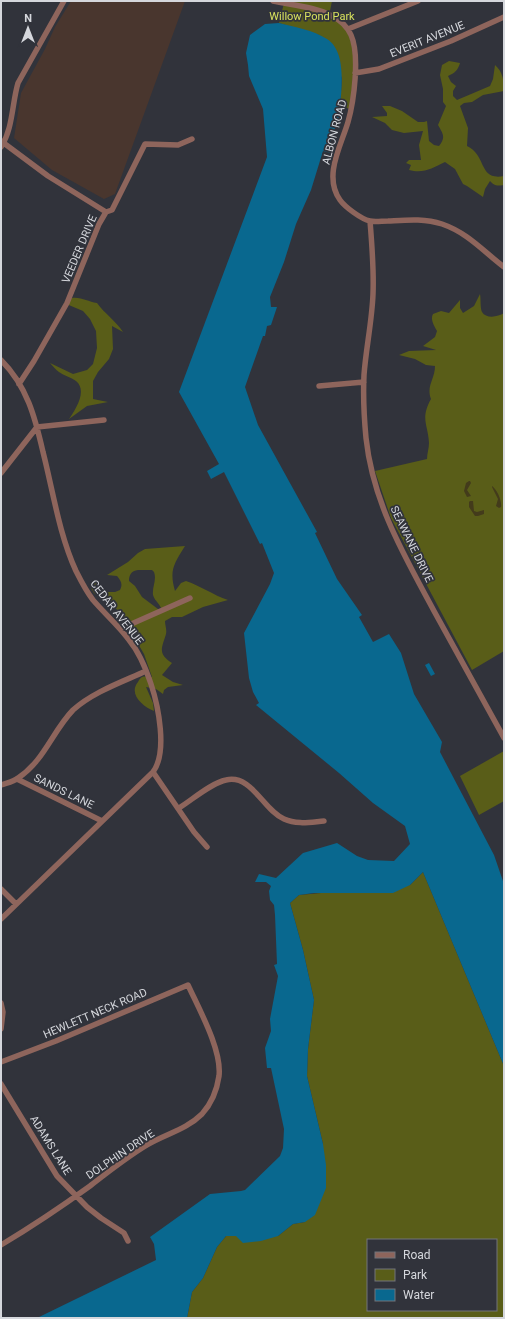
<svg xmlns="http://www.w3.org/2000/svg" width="505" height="1319" font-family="Roboto,sans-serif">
  <rect width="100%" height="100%" fill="#31333b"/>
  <path fill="#49362e" d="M 71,1 L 185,1 L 115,194 L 104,199 L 52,170 L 14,138 L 21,93 L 45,49 L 55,27 Z"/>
  <path fill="#595d18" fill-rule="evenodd" d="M 273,1 L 332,1 L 329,16 C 333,19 338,21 342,25 C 360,43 352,85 350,109 L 340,106 L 342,78 L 319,35 L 279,23 L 284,3 Z
    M 449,61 L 460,63 C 458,70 455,73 448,76 L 451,82 L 456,86 L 453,91 L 453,96 L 457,100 L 490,86 L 493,79 L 495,65 C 503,72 504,81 504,91 L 483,95 L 472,102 L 464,103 L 460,106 L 468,128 L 467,146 C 487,155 478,181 504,176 L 504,185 C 496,186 495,186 490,181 L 485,189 L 483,197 L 467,186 L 463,184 L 455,169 L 445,162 C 432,168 424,174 409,170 L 411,165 L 406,163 L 409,160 L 421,160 L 419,145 L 423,131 L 404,133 L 392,130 L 385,123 L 372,117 L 387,116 L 387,113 L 382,106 L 390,106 L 402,111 L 418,122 L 424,122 L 427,121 L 429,141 L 434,145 L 439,146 C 446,137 443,134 438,125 L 446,106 L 443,102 L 443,89 L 440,75 L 442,65 Z
    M 480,294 C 481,299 480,308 482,312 C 486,319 498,317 504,313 L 504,651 L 472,670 L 391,518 L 375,471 L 427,459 C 427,454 429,448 429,443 C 428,424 420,419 431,399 C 426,386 435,379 435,366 L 426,365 L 415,359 L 399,355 L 409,351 L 436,350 L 423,346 L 435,337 L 437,331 C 434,326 430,319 433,314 L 441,311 L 449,313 L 460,300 L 460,308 L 463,313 L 474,306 Z
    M 72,298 C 82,297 88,302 97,303 C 105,314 116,321 123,332 L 112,326 L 113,349 L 109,359 L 98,372 L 93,381 L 93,399 L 108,402 L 87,406 L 69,419 C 75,410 88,391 76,381 C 71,377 64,376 59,372 C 56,370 53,366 50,363 L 73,374 L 87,370 L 93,364 L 97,348 L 96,331 L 90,319 L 83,311 L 64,303 Z
    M 185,546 C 174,564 169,570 175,591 L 181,583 L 186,581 C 201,586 213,595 228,600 L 203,607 L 182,617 L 172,617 L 165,621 C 165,625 167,630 166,634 C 162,648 157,653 172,663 L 162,675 L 173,682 L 183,685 L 168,687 L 164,690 L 163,694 L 156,689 L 146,687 L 153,703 L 154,711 C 143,707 128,694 138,682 C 139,680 140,678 142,677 C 145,676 149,677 152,677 L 144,654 L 119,611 L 94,593 L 90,586 L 92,582 C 99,581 101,587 106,592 L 115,592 L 120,590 C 123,584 121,581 117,576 L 107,575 L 128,562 L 138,553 L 145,549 ZM 138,570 L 152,570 L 154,572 C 157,580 152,587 153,595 C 155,602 162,605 162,612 L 142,597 L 135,586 L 129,581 C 129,575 131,571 138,570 Z
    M 504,751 L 504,801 L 479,815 L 460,776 Z
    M 423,872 L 504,1066 L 504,1318 L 187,1318 L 192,1292 L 203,1278 L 217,1247 L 226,1236 L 278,1236 L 293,1224 L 305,1222 L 323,1144 L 307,1076 L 308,1049 L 314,1000 L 303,950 L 290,903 L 299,895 L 410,885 ZM 368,1240 L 496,1240 L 496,1310 L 368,1310 Z"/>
  <path fill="#433b1b" d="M 469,481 L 470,481 L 471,483 L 467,490 L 471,496 L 467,497 L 464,491 L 466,483 Z
    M 492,486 C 497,490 502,500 501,507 L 499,508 L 496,506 L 498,499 L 492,487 Z
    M 470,501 L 473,501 L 474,511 L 477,512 L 484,510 L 484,514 L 478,516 L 475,516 L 469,507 L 469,502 Z"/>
  <path fill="#09688f" d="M 279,23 C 295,27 313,30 327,39 C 346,51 342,86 340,106 L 342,107 L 328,149 L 331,153 L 323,151 L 311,190 L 296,224 L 284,262 L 270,297 L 271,307 L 277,307 L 271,325 L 267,326 L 265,336 L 263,336 L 245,387 L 258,425 L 317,532 L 315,533 L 337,579 L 362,615 L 359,617 L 373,642 L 389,634 L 401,653 L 414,694 L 442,742 L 440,752 L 494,855 L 504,884 L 504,1066 L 423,872 L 410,885 L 393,893 L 314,893 L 299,895 L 290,903 L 303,950 L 314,1000 L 308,1049 L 307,1076 L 323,1144 L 326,1165 L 326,1188 L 315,1215 L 305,1222 L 293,1224 L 278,1236 L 261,1241 L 243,1243 L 236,1236 L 226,1236 L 217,1247 L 203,1278 L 192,1292 L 187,1318 L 37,1318 L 156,1260 L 154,1244 L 150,1237 L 210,1194 L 241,1191 L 245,1190 L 280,1156 L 283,1148 L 284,1129 L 271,1068 L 267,1068 L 265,1048 L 271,1031 L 270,1019 L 278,976 L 274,965 L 277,964 L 275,915 L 274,905 L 270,900 L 269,891 L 271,886 L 266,882 L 255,882 L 259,874 L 276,878 L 303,853 L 337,843 L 357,856 L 368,860 L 394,861 L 410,844 L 405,826 L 373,803 L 339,773 L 256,705 L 259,703 L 253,692 L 249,678 L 244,633 L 270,584 L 274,573 L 262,543 L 260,544 L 224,472 L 211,479 L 207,471 L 219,464 L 179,392 L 267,157 L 263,109 L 249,76 L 248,65 L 246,53 L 250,35 L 265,24 Z
    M 429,663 L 435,674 L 431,676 L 425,665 Z"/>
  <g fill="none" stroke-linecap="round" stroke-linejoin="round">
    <path stroke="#8e655c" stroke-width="5.5" d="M 273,1 C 291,5 316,7 332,16 C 340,20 347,26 351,35 C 360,55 354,101 348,122 C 341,146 323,176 340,200 C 345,207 361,219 370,221 C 375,222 382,221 388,221 C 406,220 424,218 442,224 C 468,233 483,251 504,267
      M 348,29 L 418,1
      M 355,73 L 379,69 L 451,41 L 504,17
      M 1,141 L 48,176 L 106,212
      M 1,147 C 13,129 12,103 18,83 L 64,1
      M 370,221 C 372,245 374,270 373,294 C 372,321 366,348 364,375 C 363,396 364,417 366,438 C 373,503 404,555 434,611 C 458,654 481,696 504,738
      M 1,360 C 27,386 35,417 43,452 C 53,491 59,534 76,571 C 81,581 86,591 93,600 C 105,614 119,626 129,640 C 139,652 146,669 151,684 C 158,705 168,752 153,772 L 1,919
      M 19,384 L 34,361 L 67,303 L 99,224 L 106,212 L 112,210 L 145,144 L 178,145 L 192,139
      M 319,386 L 364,382
      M 1,473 L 37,427 L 104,420
      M 120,629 L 190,598
      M 153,772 L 194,832 L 207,847
      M 17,779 L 102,821
      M 1,785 C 6,783 13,782 18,778 C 44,761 52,732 73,710 C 93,692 122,682 146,671
      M 179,808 C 192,800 211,783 226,780 C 252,774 263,810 284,819 C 297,825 311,822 324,821
      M 1,889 L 16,904
      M 1,1003 L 3,1012 L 1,1029
      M 1,1062 L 56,1041 L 188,985 C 199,1009 222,1050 219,1076 C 217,1090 211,1104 202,1114 C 186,1130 165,1134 147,1145 C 127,1157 108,1172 90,1186 C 61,1207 31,1227 1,1245
      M 1,1084 L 57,1176 L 87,1207 L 101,1218 L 124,1233 L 128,1241"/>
  </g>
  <g text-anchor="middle" stroke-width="3.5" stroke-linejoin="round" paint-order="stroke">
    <g font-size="11" fill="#d8e15d" stroke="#31333b">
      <text x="312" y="20">Willow Pond Park</text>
    </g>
    <g font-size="11" fill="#d5d7dc" stroke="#31333b">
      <text transform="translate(427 39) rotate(-22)" y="4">EVERIT AVENUE</text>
      <text transform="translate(334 132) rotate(-75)" y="4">ALBON ROAD</text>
      <text transform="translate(79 249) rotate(-67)" y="4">VEEDER DRIVE</text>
      <text transform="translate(412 544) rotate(64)" y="4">SEAWANE DRIVE</text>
      <text transform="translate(117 612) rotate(52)" y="4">CEDAR AVENUE</text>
      <text transform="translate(64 791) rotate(26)" y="4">SANDS LANE</text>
      <text transform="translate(95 1013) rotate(-23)" y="4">HEWLETT NECK ROAD</text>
      <text transform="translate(51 1145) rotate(58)" y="4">ADAMS LANE</text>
      <text transform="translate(120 1154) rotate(-34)" y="4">DOLPHIN DRIVE</text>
    </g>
  </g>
  <rect width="505" height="1319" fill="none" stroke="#d5d7dc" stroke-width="4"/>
  <rect x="367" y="1239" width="130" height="72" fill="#31333b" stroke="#73757b"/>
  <rect x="375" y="1252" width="20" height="6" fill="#8e655c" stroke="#73757b"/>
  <text x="403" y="1259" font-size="12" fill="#d5d7dc">Road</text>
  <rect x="375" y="1269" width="20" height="12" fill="#595d18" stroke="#73757b"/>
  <text x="403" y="1279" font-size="12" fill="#d5d7dc">Park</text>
  <rect x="375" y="1289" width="20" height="12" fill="#09688f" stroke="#73757b"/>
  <text x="403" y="1299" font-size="12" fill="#d5d7dc">Water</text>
  <g transform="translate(28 28)" stroke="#31333b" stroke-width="3" paint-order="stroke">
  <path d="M0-3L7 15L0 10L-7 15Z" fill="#d5d7dc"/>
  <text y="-6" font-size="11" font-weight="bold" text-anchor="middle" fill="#d5d7dc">N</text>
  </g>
</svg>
